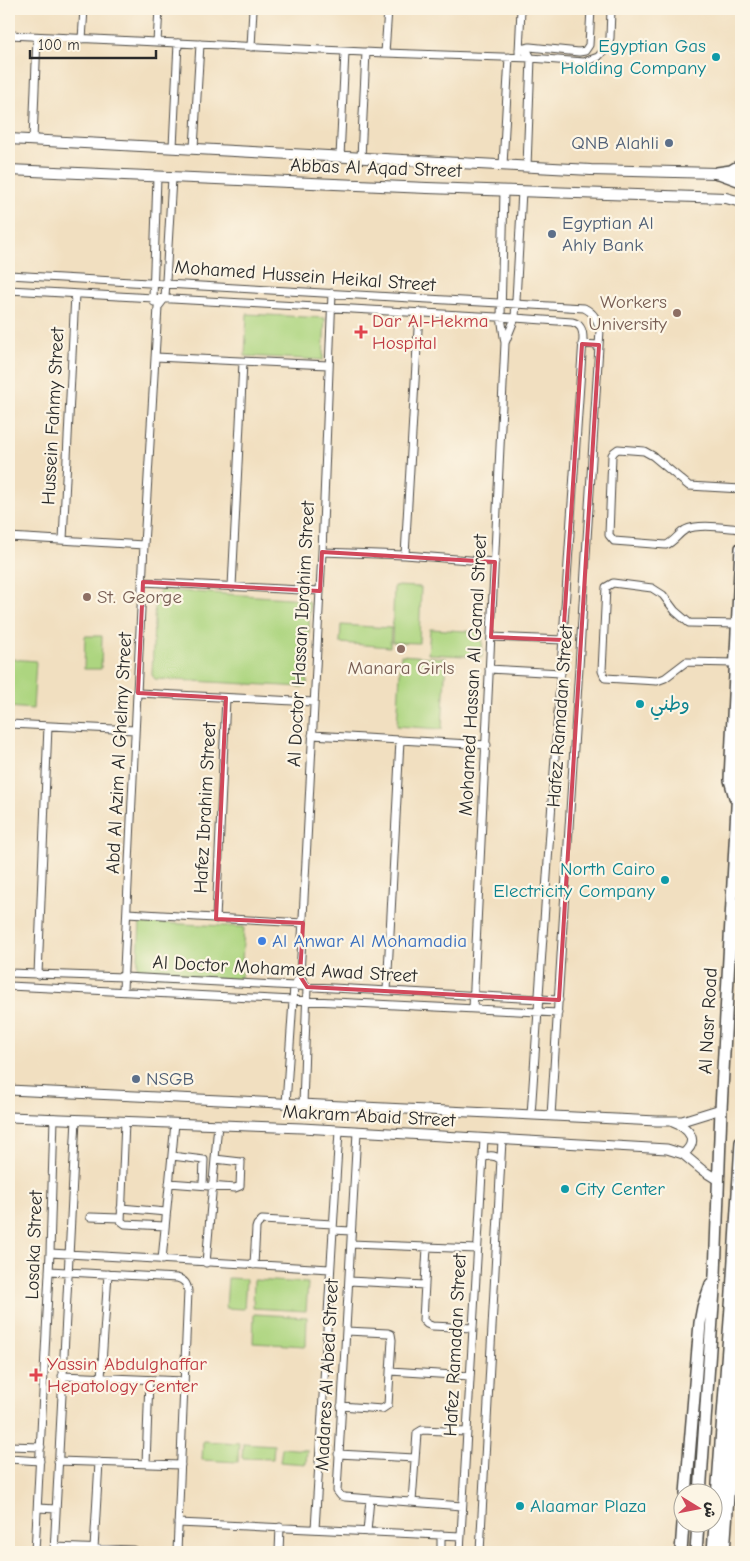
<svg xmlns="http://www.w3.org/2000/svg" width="750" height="1561" viewBox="0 0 750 1561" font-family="'Comic Neue','Playpen Sans Arabic',sans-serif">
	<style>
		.green { fill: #add580; stroke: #6c8056 }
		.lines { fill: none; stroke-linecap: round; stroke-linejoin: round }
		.minor-casing { stroke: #494641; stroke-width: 9 }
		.tertiary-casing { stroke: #494641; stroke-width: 11 }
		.primary-casing { stroke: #494641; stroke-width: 12 }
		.trunk-casing { stroke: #494641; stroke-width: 14 }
		.minor { stroke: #fff; stroke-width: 7 }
		.tertiary { stroke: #fff; stroke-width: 9 }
		.primary { stroke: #fff; stroke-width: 10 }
		.trunk { stroke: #fff; stroke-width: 11 }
		.marked { fill: none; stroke: #d1495b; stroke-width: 4; stroke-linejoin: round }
		.culture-dot { fill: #0f9aa8; stroke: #fcf5e5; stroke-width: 2 }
		.service-dot { fill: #5c6f8a; stroke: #fcf5e5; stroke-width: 2 }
		.education-dot { fill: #8d6e63; stroke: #fcf5e5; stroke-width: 2 }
		.health-dot { fill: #e0444e; stroke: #fcf5e5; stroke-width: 2 }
		.shop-dot { fill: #3f7fe0; stroke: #fcf5e5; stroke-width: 2 }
		.labels { text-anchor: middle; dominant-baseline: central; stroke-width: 4.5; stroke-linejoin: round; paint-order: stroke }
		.culture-label { font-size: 19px; fill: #0d838f; stroke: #fcf5e5; text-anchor: start }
		.service-label { font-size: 19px; fill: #4e5e75; stroke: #fcf5e5; text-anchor: start }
		.street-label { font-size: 19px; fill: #2b2b2b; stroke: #fcf5e5 }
		.education-label { font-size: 19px; fill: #785e54; stroke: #fcf5e5; text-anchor: end }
		.health-label { font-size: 19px; fill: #be3a42; stroke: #fcf5e5; text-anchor: start }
		.shop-label { font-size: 19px; fill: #366cbe; stroke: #fcf5e5; text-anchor: start }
	</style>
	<rect width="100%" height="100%" fill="#fcf5e5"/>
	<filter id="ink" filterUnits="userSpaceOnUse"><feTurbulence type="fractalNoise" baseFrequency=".02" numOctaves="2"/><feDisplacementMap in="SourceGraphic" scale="10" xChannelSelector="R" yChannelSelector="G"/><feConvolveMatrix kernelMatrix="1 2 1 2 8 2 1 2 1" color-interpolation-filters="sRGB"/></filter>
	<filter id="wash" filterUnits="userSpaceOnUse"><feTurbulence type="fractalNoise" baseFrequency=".0096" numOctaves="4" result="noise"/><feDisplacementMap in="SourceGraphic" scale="20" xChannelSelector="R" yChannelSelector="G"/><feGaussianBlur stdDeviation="1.12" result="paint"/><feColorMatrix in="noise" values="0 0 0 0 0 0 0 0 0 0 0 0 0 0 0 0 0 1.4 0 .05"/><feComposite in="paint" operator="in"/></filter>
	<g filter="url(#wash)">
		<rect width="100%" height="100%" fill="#f1dfc0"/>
		<path class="green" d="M247 314 325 318 323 360 245 356Z
			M394 586 421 587 419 643 392 642Z
			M161 590 305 599 310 603 307 684 303 687 155 679 152 675 155 596Z
			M341 625 391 628 390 647 340 643Z
			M430 629 483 632 482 657 428 654Z
			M85 636H102L101 669H84Z
			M401 655 446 658 442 729 397 726Z
			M11 659 36 661 33 709 9 707Z
			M140 922 244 927 241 980 137 975Z
			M228 1278 246 1279 244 1309 226 1308Z
			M254 1280 308 1283 306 1311 253 1308Z
			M254 1314 307 1317 306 1346 253 1343Z
			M203 1441 239 1443 238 1462 202 1460Z
			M243 1443 274 1445 273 1459 242 1458Z
			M282 1448 307 1450 306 1464 280 1462Z"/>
	</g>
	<g filter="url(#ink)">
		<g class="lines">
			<g class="minor-casing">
				<path id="minor" d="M9 35 385 53 531 58 584 62 598 57 607 47 610 38 611 9
					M82 39 84 9
					M157 42 159 9
					M251 47 253 9
					M519 49 528 52 531 58 527 166
					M520 49 530 47 579 52 585 51 589 45 591 9
					M519 52 521 9
					M385 53 388 9
					M33 140 37 37
					M173 147 178 43
					M194 148 200 44
					M340 157 345 52
					M361 158 366 52
					M503 165 509 57
					M9 275 584 308C594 313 597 319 600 330L594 427 551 1116
					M9 290 515 318 572 322C581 324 583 330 583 339L531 1115
					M154 302 153 298 157 177
					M505 343 515 318 522 191
					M582 344 599 345
					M155 357 328 365
					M741 489 689 486 653 456 644 451 618 449 614 452 612 455 609 535 614 541 666 545C674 542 678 534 685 530 699 523 726 528 741 529
					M9 537 144 545
					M63 540 75 294
					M322 552 405 555 495 562
					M405 555 419 312
					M143 582 320 591
					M232 587 243 362
					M491 637 563 640
					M735 663 686 662 665 678 657 681 605 678 602 671 606 587 613 583 652 588 663 595 675 611 689 623 737 624
					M489 669 561 673
					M138 693 314 702
					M9 724 135 730
					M312 735 487 745
					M127 913 303 923
					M216 919 226 698
					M9 973 124 977 559 1000
					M38 975 48 726
					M300 976 307 987 303 1105
					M9 986 558 1013
					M123 990 144 545 158 307 165 298 172 178
					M387 991 400 740
					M473 1008 505 343 501 317 504 191
					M286 1104 294 986 300 976 322 552 332 293
					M125 1121 121 1221 125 1224 165 1226
					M357 1132 337 1491 341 1496 345 1497 462 1506
					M172 1156 204 1160 203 1185
					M482 1159C489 1154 495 1155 501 1160
					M169 1183 235 1188 240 1186 241 1162 215 1159
					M121 1208 166 1212
					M90 1217 120 1218
					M333 1230 351 1231
					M351 1244 477 1249
					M427 1247 423 1320 427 1324 432 1326 473 1328
					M50 1253 330 1269
					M162 1260 175 1123
					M206 1263 218 1124
					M254 1265 256 1228 257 1225 262 1220 333 1224
					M49 1271 177 1278C184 1280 187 1283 188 1291L177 1552
					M349 1281 425 1285
					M390 1371 470 1376
					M62 1376 184 1381
					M101 1378 108 1274
					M341 1406 382 1409 388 1405 392 1340 391 1334 388 1333 346 1331
					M9 1446 41 1447
					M338 1454 415 1458
					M9 1459 40 1461
					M58 1461 181 1465
					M146 1464 149 1380
					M729 1475H741
					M412 1502 417 1433 422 1430 467 1432
					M38 1508 56 1509
					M178 1523 461 1536
					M315 1529 339 1131
					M367 1532 370 1499
					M54 1547 133 1550 140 1552
					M94 1549 99 1462
					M35 1552 50 1253 54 1118
					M54 1552 76 1119
					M279 1552 280 1527
					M441 1552V1535
					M460 1552 484 1139
					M480 1552 502 1140"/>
			</g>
			<g class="tertiary-casing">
				<path id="tertiary" d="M9 1090 657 1121H682L721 1109
					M9 1117 302 1128 667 1149 683 1154 702 1170 718 1180
					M673 1122C689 1128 700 1141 683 1154"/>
			</g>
			<g class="primary-casing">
				<path id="primary" d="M9 139 591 170 717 173
					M9 170 427 188 726 198 741 202"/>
			</g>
			<g class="trunk-casing">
				<path id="trunk" d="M717 173 731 171 741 165
					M719 173 741 181
					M735 797 730 780 741 548
					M686 1494 700 1323 703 1307 711 1284
					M700 1494 715 1275 721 1109 741 732
					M681 1552 683 1524
					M696 1552 698 1524
					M713 1552 732 1293 741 1142
					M724 1552 741 1315V1301L736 1283"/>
			</g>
			<use href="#minor" class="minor"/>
			<use href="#tertiary" class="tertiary"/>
			<use href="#primary" class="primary"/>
			<use href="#trunk" class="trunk"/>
		</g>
	</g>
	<path class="marked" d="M582 344 599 345 559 1000 307 987 300 976 303 923 216 919 226 698 138 693 143 582 320 591 322 552 495 562 491 637 563 640Z"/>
	<g class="culture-dot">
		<circle cx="716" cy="57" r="5"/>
		<circle cx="640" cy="704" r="5"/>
		<circle cx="665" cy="880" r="5"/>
		<circle cx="565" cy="1189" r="5"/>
		<circle cx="520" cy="1506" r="5"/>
	</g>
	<g class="service-dot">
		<circle cx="669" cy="143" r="5"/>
		<circle cx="552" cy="234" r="5"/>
		<circle cx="136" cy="1079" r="5"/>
	</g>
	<g class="education-dot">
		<circle cx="677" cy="313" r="5"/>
		<circle cx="87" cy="597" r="5"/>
		<circle cx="401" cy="649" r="5"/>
	</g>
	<g class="health-dot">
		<path d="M358.5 324.5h5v5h5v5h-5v5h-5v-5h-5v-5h5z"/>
		<path d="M33.5 1367.5h5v5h5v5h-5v5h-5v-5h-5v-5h5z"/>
	</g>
	<circle class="shop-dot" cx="262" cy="941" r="5"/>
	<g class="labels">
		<g class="culture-label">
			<text x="706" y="46" text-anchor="end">Egyptian Gas<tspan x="706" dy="22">Holding Company</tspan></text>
			<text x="650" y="704">وطني</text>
			<text x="655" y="869" text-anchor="end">North Cairo<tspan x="655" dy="22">Electricity Company</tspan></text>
			<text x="575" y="1189">City Center</text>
			<text x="530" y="1506">Alaamar Plaza</text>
		</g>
		<g class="service-label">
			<text x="659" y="143" text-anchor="end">QNB Alahli</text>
			<text x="562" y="223">Egyptian Al<tspan x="562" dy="22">Ahly Bank</tspan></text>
			<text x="146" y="1079">NSGB</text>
		</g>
		<g class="street-label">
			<text transform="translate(376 168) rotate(2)">Abbas Al Aqad Street</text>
			<text transform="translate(305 276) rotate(4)">Mohamed Hussein Heikal Street</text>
			<text transform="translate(53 416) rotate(-87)">Hussein Fahmy Street</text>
			<text transform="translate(301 634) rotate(-87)">Al Doctor Hassan Ibrahim Street</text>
			<text transform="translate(473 675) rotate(-87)">Mohamed Hassan Al Gamal Street</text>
			<text transform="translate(560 716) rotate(-86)">Hafez Ramadan Street</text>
			<text transform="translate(119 753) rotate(-87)">Abd Al Azim Al Ghelmy Street</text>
			<text transform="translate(205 808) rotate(-87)">Hafez Ibrahim Street</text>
			<text transform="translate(285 969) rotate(3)">Al Doctor Mohamed Awad Street</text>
			<text transform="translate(708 1021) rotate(-87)">Al Nasr Road</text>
			<text transform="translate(369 1116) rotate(3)">Makram Abaid Street</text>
			<text transform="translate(34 1245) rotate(-88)">Losaka Street</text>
			<text transform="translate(455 1345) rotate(-87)">Hafez Ramadan Street</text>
			<text transform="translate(327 1375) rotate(-87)">Madares Al Abed Street</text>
		</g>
		<g class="education-label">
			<text x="667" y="302">Workers<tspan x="667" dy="22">University</tspan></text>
			<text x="97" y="597" text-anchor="start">St. George</text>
			<text x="401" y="668" text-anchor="middle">Manara Girls</text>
		</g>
		<g class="health-label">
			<text x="372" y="321">Dar Al-Hekma<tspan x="372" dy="22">Hospital</tspan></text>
			<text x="47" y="1364">Yassin Abdulghaffar<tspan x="47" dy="22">Hepatology Center</tspan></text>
		</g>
		<g class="shop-label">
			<text x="272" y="941">Al Anwar Al Mohamadia</text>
		</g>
	</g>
	<rect width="750" height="1561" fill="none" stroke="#fcf5e5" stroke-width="30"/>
	<g transform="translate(698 1508) rotate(100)"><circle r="24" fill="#fcf5e5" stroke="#a8a49b"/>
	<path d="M0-4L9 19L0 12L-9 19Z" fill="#d1495b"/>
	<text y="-8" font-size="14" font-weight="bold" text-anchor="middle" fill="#2b2b2b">ش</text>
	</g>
	<path d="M30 50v8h126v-8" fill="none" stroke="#2b2b2b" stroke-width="2.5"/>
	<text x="38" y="50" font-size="15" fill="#2b2b2b" stroke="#fcf5e5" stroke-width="4" paint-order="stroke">100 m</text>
</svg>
